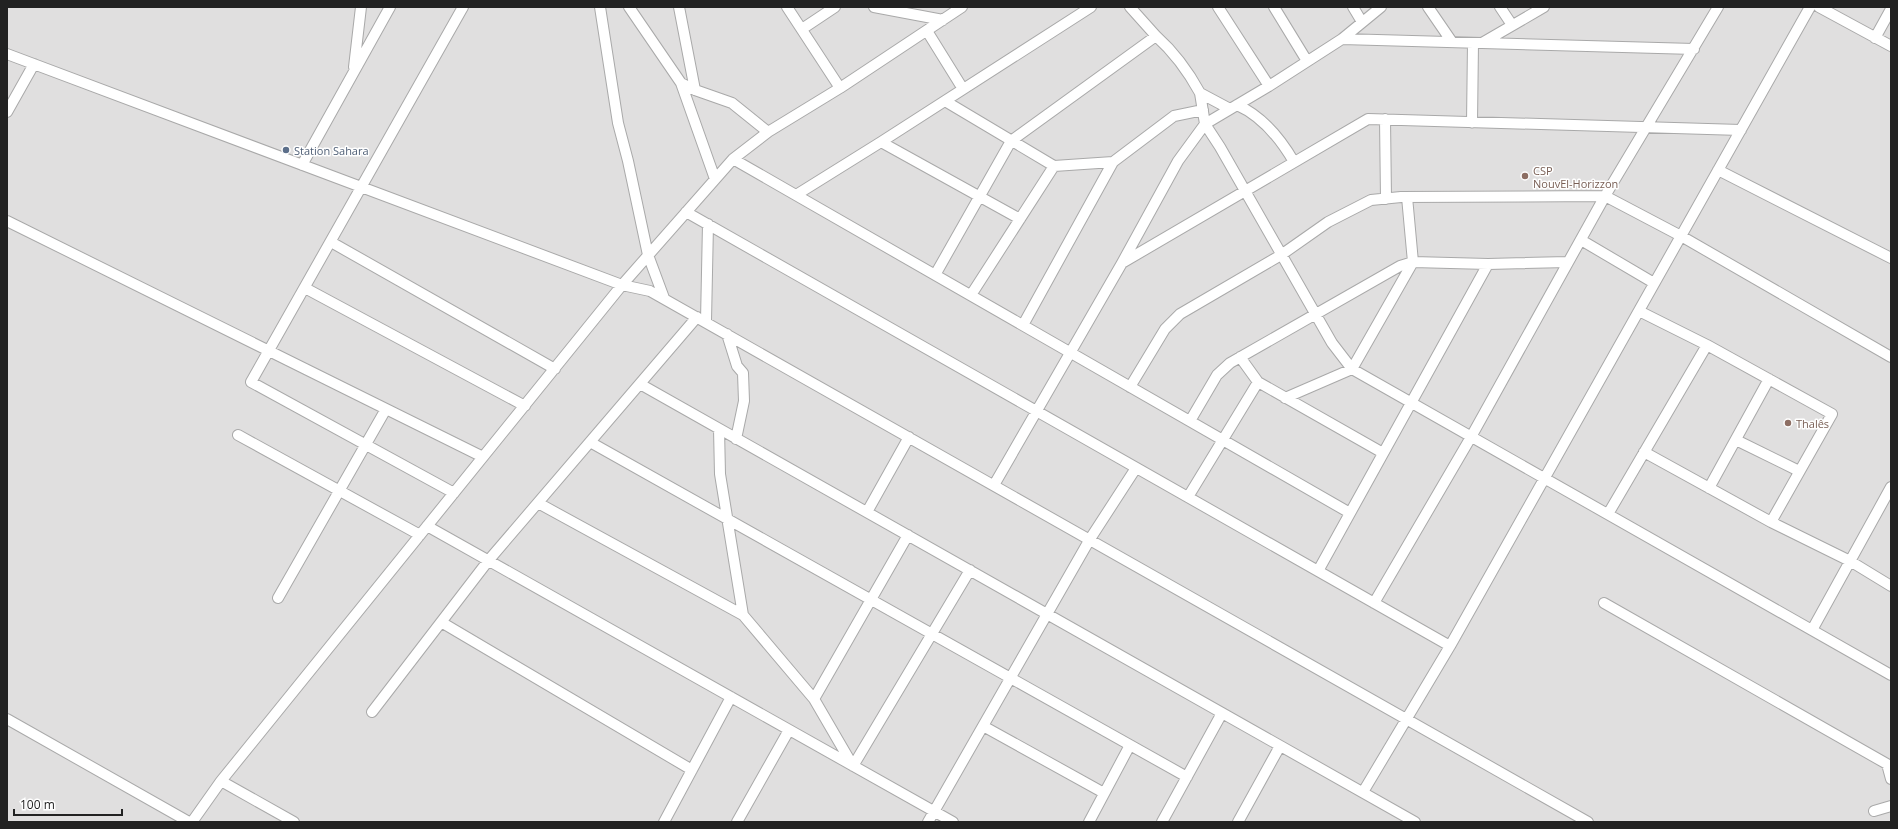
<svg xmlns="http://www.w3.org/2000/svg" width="1898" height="829" viewBox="0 0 1898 829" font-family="'Open Sans',sans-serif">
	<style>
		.residential { fill: #e0dfdf }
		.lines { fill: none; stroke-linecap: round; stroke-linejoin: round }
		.minor-casing { stroke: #a9a9a9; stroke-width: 12 }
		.minor { stroke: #fff; stroke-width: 10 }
		.service-dot { fill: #5c6f8a; stroke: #fff; stroke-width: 1.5 }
		.education-dot { fill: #8d6e63; stroke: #fff; stroke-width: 1.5 }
		.labels { text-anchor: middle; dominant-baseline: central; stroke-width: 3; stroke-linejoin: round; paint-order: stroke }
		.service-label { font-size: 11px; fill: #4e5e75; stroke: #fff; text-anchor: start }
		.education-label { font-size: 11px; fill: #785e54; stroke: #fff; text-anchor: start }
	</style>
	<rect width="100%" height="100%" fill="#f2efe9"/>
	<path class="residential" d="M7 7H1891V822H7Z"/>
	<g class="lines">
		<g class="minor-casing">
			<path id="minor" d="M600 7 618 123 628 161 648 255 664 298
				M629 7 681 83 715 179
				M679 7 695 90
				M787 7 840 88
				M874 7 943 20
				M1130 7 1156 36
				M1218 7 1269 86
				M1274 7 1307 61
				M1353 7 1362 22
				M1428 7 1452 42
				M1500 7 1512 25
				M1819 7 1891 46
				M802 29 835 7
				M927 31 963 89
				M1875 38 1891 9
				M1342 39 1694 49
				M1482 43 1544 7
				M7 54 622 285 650 291 1588 822
				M354 67 361 7
				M681 83 695 90 732 103 768 132
				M945 101 1054 166 1113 162 1174 116 1203 110
				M1237 105C1262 116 1280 138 1294 162
				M1230 109 1200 93 1205 124 1220 147 1332 343 1352 369 1891 675
				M7 112 34 64
				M1385 119 1386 199
				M1472 123 1473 43
				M881 142 1020 219
				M733 159 1350 513
				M302 165 390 7
				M1718 170 1891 258
				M796 195 881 142 1091 7
				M686 212 1450 646
				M7 221 483 457
				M1581 240 1654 283
				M331 242 555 369
				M1122 263 1368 119 1741 130
				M935 275 1011 141 1156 36C1175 53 1188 71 1200 93
				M305 288 525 406
				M971 295 1054 166
				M1639 311 1707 345 1832 414 1771 522
				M706 321 708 224
				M1023 325 1113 162
				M727 334 737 366 743 373 744 401 736 439
				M1240 357 1258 382 1383 453
				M640 384 1415 822
				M1130 387 1165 329 1180 314 1281 255 1328 222 1371 200 1401 197 1605 196 1681 236 1891 357
				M1285 398 1352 369 1413 262 1407 197
				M1190 421 1217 375 1230 363 1400 266 1413 262 1488 264 1568 262
				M719 429 720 474 743 615 814 699 853 766 970 570
				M238 435 420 535
				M1736 440 1799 471
				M590 442 1187 777
				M1644 452 1771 522 1850 561 1891 586
				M994 485 1122 263 1178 161 1205 124 1269 86 1342 39 1381 7
				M1709 488 1769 379
				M454 493 251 382 463 7
				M1188 497 1258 382
				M538 503 743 615
				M867 512 909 437
				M1608 514 1707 345
				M427 526 953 822
				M1318 571 1488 264
				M278 598 386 409
				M1374 603 1471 437 1605 196 1718 7
				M1604 603 1887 764 1891 779
				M441 622 692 770
				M1812 630 1891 487
				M814 699 908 535
				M372 712 488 561 697 317
				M7 719 189 822
				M983 726 1104 793
				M221 781 294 822
				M1363 792 1450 646 1810 7
				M1874 811 1891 806
				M192 822 221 781 622 285 733 159 768 132 840 88 962 7
				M664 822 731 697
				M737 822 789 730
				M928 822 1090 539 1136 468
				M1089 822 1130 745
				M1162 822 1222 713
				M1238 822 1280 746"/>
		</g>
		<use href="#minor" class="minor"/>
	</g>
	<circle class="service-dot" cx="286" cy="150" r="4"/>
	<g class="education-dot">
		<circle cx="1525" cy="176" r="4"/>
		<circle cx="1788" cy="423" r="4"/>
	</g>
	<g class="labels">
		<g class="service-label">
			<text x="294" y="150">Station Sahara</text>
		</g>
		<g class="education-label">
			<text x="1533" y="170">CSP<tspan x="1533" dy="13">NouvEl-Horizzon</tspan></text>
			<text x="1796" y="423">Thalês</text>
		</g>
	</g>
	<rect width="1898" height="829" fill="none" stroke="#222222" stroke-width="16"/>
	<path d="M14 809v6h108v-6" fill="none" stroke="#222222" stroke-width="2"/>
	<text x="20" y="809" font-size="12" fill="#222222" stroke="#ffffff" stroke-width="3" paint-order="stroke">100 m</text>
</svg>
